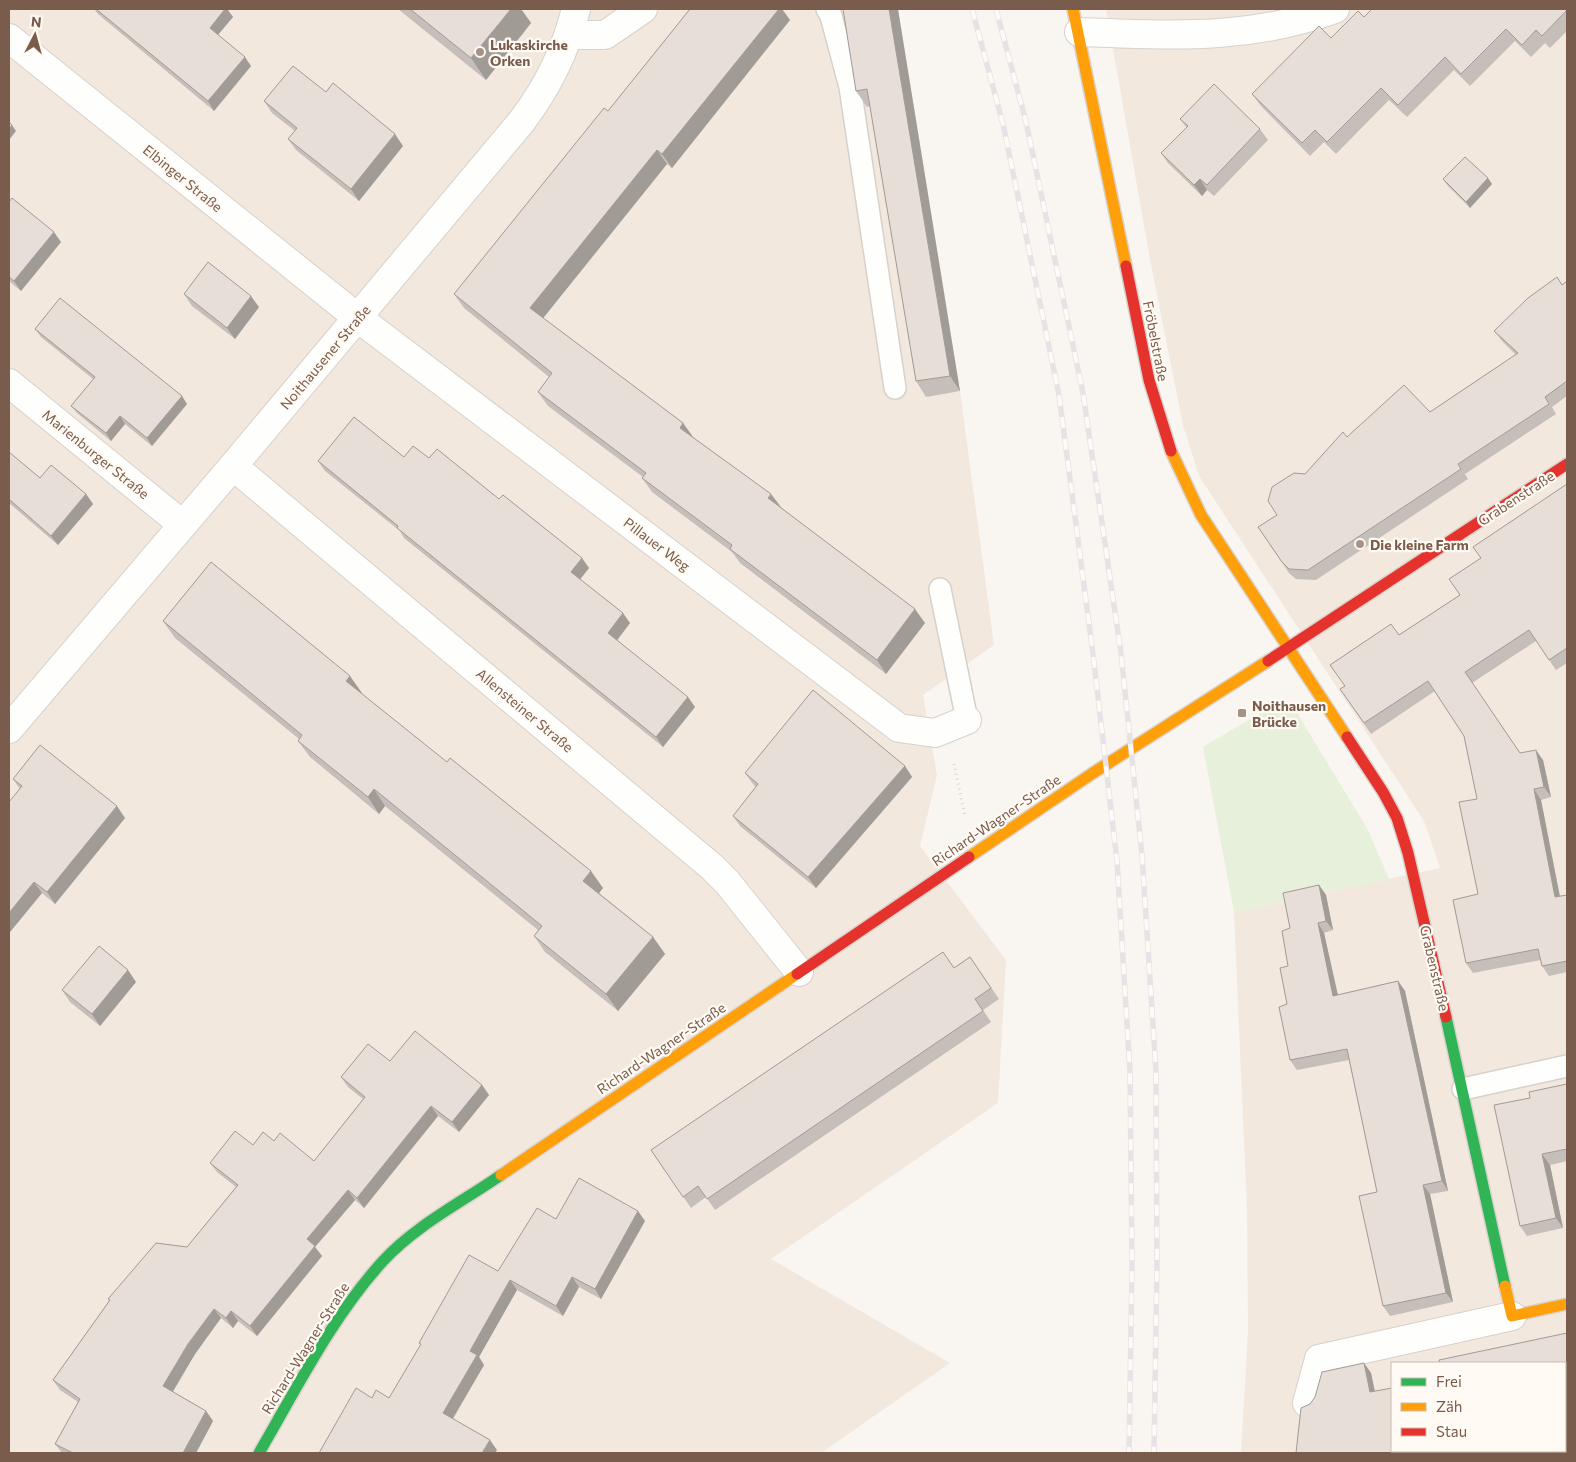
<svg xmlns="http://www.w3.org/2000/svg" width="1576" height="1462" viewBox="0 0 1576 1462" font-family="Commissioner,sans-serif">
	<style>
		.residential { fill: #f2e8de; fill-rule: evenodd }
		.green { fill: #e7f0db }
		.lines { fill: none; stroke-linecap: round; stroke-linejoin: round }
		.lane-casing { stroke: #d7d1cb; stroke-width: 24 }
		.street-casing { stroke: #d7d1cb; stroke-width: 30 }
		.fast-casing { stroke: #d9d2cb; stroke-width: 14 }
		.slow-casing { stroke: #d9d2cb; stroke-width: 14 }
		.jam-casing { stroke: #d9d2cb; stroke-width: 14 }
		.path { stroke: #dcd5d0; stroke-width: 3; stroke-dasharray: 1 4; stroke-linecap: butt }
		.lane { stroke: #fefefd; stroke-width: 21 }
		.street { stroke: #fefefd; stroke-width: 28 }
		.fast { stroke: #30b455; stroke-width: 11 }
		.slow { stroke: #ff9f0a; stroke-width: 11 }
		.jam { stroke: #e5322d; stroke-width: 11 }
		.rail-casing { stroke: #e6e3e7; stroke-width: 5.5 }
		.rail { stroke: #fffaf3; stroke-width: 4; stroke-dasharray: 11; stroke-linecap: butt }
		.wall { fill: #c6bfb9 }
		.shaded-wall { fill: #a19b96 }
		.building { fill: #e6ded7; stroke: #a19b96 }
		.poi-dot { fill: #a69286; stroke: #fffaf3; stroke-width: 2 }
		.labels { text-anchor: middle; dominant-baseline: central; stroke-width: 4.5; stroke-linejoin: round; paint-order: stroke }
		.poi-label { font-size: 14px; font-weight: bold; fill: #7a5c4d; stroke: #fffaf3; text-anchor: start }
		.street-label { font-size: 14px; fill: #7a5c4d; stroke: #fffaf3 }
	</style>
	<rect width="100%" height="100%" fill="#f9f5f0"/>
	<path class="residential" d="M9 9H898L960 391 994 645 923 695 937 775 920 846 1006 960 998 1103 771 1259 950 1363 821 1453H9Z
		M1106 9H1567V1453H1241L1248 1331 1247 1210 1234 912 1440 868 1424 821 1199 476 1183 425 1149 254ZM1392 1363H1565V1451H1392Z"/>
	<path class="green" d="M1276 704 1297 713 1368 830 1389 879 1234 912 1203 747Z"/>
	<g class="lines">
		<g class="lane-casing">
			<path id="lane" d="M827 9 831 16 850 87 895 388
				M940 589 967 720
				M1463 1089 1567 1066"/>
		</g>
		<g class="street-casing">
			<path id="street" d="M1079 32C1169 35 1249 41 1335 9
				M569 35H605L643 9
				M9 38 358 318 899 728 935 733 967 720
				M9 383 183 525
				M233 466 712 867 727 882 799 972
				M9 729 233 466 522 121C548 86 565 52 576 9
				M1307 1403 1319 1359 1512 1316"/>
		</g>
		<g class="fast-casing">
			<path id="fast" d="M1446 1017 1505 1286
				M259 1453C297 1388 332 1317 383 1261 415 1226 462 1202 501 1175"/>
		</g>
		<g class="slow-casing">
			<path id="slow" d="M1073 9 1126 266
				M1171 451 1201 515 1347 737
				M969 857 1093 773 1268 661
				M501 1175 797 974
				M1505 1286 1512 1316 1567 1304"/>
		</g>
		<g class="jam-casing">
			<path id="jam" d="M1126 266 1149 380 1171 451
				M1268 661 1567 464
				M1347 737 1383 792 1397 818 1408 853 1446 1017
				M797 974 969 857"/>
		</g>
		<path class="path" d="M954 764 965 816"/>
		<use href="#lane" class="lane"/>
		<use href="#street" class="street"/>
		<use href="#fast" class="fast"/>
		<use href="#slow" class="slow"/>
		<use href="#jam" class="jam"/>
		<g class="rail-casing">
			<path id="rail" d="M972 9 1003 124 1059 395 1093 654 1117 861 1130 1072 1132 1266 1129 1453
				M996 9 1026 122 1083 393 1121 653 1142 855 1156 1072 1157 1262 1154 1453"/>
		</g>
		<use href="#rail" class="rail"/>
	</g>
	<path class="wall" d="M94 9H227L233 17 218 35 251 66 214 111 98 14Z
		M398 9H521L531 23 486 80Z
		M690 9H782L790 20 672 168 667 164 543 318 683 423 693 437 925 623 886 674 740 563 732 552 652 492 642 478 643 477 548 406 538 392 549 377 464 308 454 294 608 111Z
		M843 9 960 391 926 397 916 381 870 106 867 107 856 91Z
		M1567 9V31L1550 48 1545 43 1531 57 1515 41 1470 86 1454 70 1407 117 1389 100 1336 154 1324 142 1310 156 1261 106 1252 94 1331 38 1364 17Z
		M326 92 403 146 359 201 296 150 288 139 295 131 272 113 264 101Z
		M1180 119 1260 129 1268 140 1214 196 1207 190 1202 196 1168 163 1161 153 1187 128Z
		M1443 179 1492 184 1470 208 1447 185Z
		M9 202 61 242 21 291 9 281Z
		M1557 277 1562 285 1567 281V396L1552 407 1556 414 1465 474 1468 479 1316 580 1296 579 1289 573 1258 527 1277 515 1305 474 1347 437 1430 412 1516 355 1502 341 1494 331Z
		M184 294 259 307 235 339 192 306Z
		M35 329 187 404 152 446 125 424 111 441 77 413 71 406 93 379 41 337Z
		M9 452 40 478 86 494 93 504 58 545 9 503Z
		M404 457 429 458 499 499 589 568 580 579 630 623 617 640 695 707 663 747 404 538 400 531 325 471 318 461Z
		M1567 484V663L1556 670 1536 641 1472 683 1520 753 1543 760 1551 797 1541 800 1560 896 1567 895V972L1549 976 1542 966 1541 960 1473 973 1466 963 1478 894 1477 799 1464 736 1435 691 1371 734 1340 689 1345 686 1399 635 1460 595 1481 558Z
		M163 621 362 693 361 694 603 888 599 893 653 937 665 954 618 1011 545 952 534 936 538 930 385 806 379 814 310 757 298 741 299 739 175 638Z
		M905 766 912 777 816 888 740 826 733 816 756 787 753 784 745 773Z
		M13 779 125 818 55 904 42 893 10 932 9 931V802L20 789Z
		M1319 885 1326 895 1333 930 1324 933 1338 995 1398 981 1405 991 1448 1191 1430 1194 1453 1302 1390 1316 1383 1306 1377 1192 1349 1060 1297 1070 1290 1060 1287 1004 1290 928Z
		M970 957 999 999 983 1010 991 1022 715 1210 706 1197 691 1208 651 1150 954 968Z
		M136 982 100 1026 70 1002 62 990Z
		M390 1061 482 1085 489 1095 459 1132 438 1116 364 1208 355 1200 315 1247 322 1256 257 1336 238 1321 233 1328 221 1318 195 1354 173 1392 206 1411 213 1421 196 1453H62L55 1444 78 1402 60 1390 53 1380 109 1301 108 1299 187 1247 236 1187 217 1172 210 1163 253 1145 274 1141 314 1161 363 1099 348 1087 341 1077Z
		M1567 1084V1161L1550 1165 1563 1228 1527 1236 1520 1226 1530 1098Z
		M556 1219 645 1221 601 1299 579 1287 563 1316 517 1290 479 1357 484 1365 453 1419 497 1450 372 1398H389L421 1345 419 1343Z
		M1567 1333V1411H1565V1363Z
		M1364 1363 1371 1373 1375 1391 1392 1451H1465L1453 1453H1296L1310 1404Z"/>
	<path class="shaded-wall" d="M225 9H227L233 17 216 37 210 28Z
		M511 9H521L531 23 486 80 471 58Z
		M779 9H782L790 20 672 168 662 154Z
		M889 9H898L960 391 950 376Z
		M245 57 251 66 214 111 208 101Z
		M12 125 16 131 9 140V129Z
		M395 134 403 146 359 201 351 189Z
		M657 150 667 164 540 322 530 308Z
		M1488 178 1492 184 1470 208 1466 202Z
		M1200 179 1207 190 1202 196 1194 185Z
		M54 232 61 242 21 291 14 281Z
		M251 296 259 307 235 339 227 328Z
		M182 396 187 404 152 446 147 438Z
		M120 416 125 424 111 441 106 433Z
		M683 423 693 437 680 428Z
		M86 494 93 504 58 545 51 536Z
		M771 494 781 507 768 498Z
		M582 558 589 568 578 582 571 572Z
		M915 609 925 623 886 674 877 660Z
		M623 613 630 623 615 643 608 633Z
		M350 676 362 693 358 698 346 681Z
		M688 697 695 707 663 747 656 737Z
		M1536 750 1543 760 1551 797 1544 787Z
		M905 766 912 777 816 888 808 877Z
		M374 789 385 806 379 814 368 797Z
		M1534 789 1541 800 1562 908 1555 897Z
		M117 806 125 818 55 904 47 892Z
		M591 871 603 888 595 898 583 881Z
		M34 882 42 893 10 932 9 930V913Z
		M1319 885 1326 895 1333 930 1326 921Z
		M1318 923 1324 933 1340 1005 1333 996Z
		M653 937 665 954 618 1011 606 994Z
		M128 970 136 982 100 1026 92 1014Z
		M1398 981 1405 991 1448 1191 1442 1181Z
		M482 1085 489 1095 459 1132 452 1122Z
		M431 1106 438 1116 364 1208 357 1198Z
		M1542 1154 1550 1165 1563 1228 1556 1218Z
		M1423 1185 1430 1194 1453 1302 1446 1293Z
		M348 1190 355 1200 315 1247 322 1256 257 1336 250 1326 307 1239Z
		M638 1211 645 1221 601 1299 595 1289Z
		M572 1277 579 1287 563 1316 556 1306Z
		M510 1280 517 1290 479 1357 484 1365 450 1423 443 1413 470 1351Z
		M214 1309 221 1318 195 1354 170 1396 163 1386 188 1344Z
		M231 1311 238 1321 233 1328 226 1318Z
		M1364 1363 1371 1373 1377 1403 1370 1392Z
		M206 1411 213 1421 196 1453H183Z
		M490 1440 497 1450 495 1453H482Z"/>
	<path class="building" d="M96 9H225L210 28 245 57 208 101Z
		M410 9H511L471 58Z
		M690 9H779L662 154 657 150 530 308 683 423 680 428 771 494 768 498 915 609 877 660 730 549 732 545 642 478 646 473 538 392 552 373 454 294 604 108 608 111Z
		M843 9H889L950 376 916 381 867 89 856 91Z
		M1372 9H1567V10L1542 36 1536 30 1522 45 1506 29 1461 74 1445 57 1398 105 1381 88 1327 142 1315 130 1302 143 1252 94 1319 26 1331 38 1358 11 1364 17Z
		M293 66 326 92 333 83 395 134 351 189 288 139 297 128 264 101Z
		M1214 84 1260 129 1207 185 1200 179 1194 185 1161 153 1188 126 1180 119Z
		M9 122 12 125 9 129Z
		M1465 157 1488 178 1466 202 1443 179Z
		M12 198 54 232 14 281 9 277V202Z
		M208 262 251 296 227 328 184 294Z
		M1557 277 1562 285 1567 281V381L1545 397 1549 404 1458 464 1461 469 1308 570 1289 569 1282 562 1258 527 1277 515 1268 501 1272 487 1294 473 1305 474 1343 432 1347 437 1404 385 1430 412 1518 353 1494 331 1528 298Z
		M60 298 182 396 147 438 120 416 106 433 71 406 95 377 35 329Z
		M354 417 404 457 413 446 429 458 437 449 499 499 503 495 582 558 571 572 623 613 608 633 688 697 656 737 397 528 398 526 318 461Z
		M9 452 40 478 51 465 86 494 51 536 9 499Z
		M1567 484V648L1549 660 1529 630 1465 672 1520 753 1536 750 1544 787 1534 789 1555 897 1567 895V961L1542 966 1538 949 1466 963 1453 900 1478 894 1459 802 1477 799 1464 736 1428 681 1364 723 1340 689 1345 686 1330 665 1391 624 1399 635 1460 595 1449 579 1481 558 1473 547Z
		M211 562 350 676 346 681 447 762 450 758 591 871 583 881 653 937 606 994 534 936 542 926 374 789 368 797 298 741 302 735 163 621Z
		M813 690 905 766 808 877 733 816 758 784 745 773Z
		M40 745 117 806 47 892 34 882 9 913V802L22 786 13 779Z
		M1319 885 1326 921 1318 923 1333 996 1398 981 1442 1181 1423 1185 1446 1293 1383 1306 1359 1196 1377 1192 1347 1049 1290 1060 1279 1007 1287 1004 1280 968 1288 966 1282 931 1290 928 1283 893Z
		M99 946 128 970 92 1014 62 990Z
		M943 952 954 968 970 957 991 988 975 999 983 1011 707 1199 698 1186 683 1197 651 1150Z
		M415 1031 482 1085 452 1122 431 1106 357 1198 348 1190 307 1239 315 1246 250 1326 231 1311 226 1318 214 1309 188 1344 163 1386 206 1411 183 1453H73L55 1444 80 1399 53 1380 110 1300 108 1299 156 1243 187 1247 238 1185 210 1163 235 1131 253 1145 263 1132 274 1141 280 1133 314 1161 365 1097 341 1077 368 1044 390 1061Z
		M1567 1084V1149L1542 1154 1556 1218 1520 1226 1494 1105 1530 1098 1529 1092Z
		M579 1178 638 1211 595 1289 572 1277 556 1306 510 1280 470 1351 477 1355 443 1413 490 1440 482 1453H319L356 1388 372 1398 376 1390 389 1398 421 1344 419 1343 469 1255 498 1271 537 1208 556 1219Z
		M1567 1333V1399H1565V1363H1440L1439 1360Z
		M1364 1363 1370 1392 1392 1388V1451H1408L1396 1453H1296L1301 1408 1310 1404 1315 1397 1322 1372Z"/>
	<g class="poi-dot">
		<circle cx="480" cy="52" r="5"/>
		<circle cx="1360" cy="544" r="5"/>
		<rect x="1237" y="708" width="10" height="10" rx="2.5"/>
	</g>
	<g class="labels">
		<g class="poi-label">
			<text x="490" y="44">Lukaskirche<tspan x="490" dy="16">Orken</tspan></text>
			<text x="1370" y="544">Die kleine Farm</text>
			<text x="1252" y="705">Noithausen<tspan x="1252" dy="16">Brücke</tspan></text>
		</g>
		<g class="street-label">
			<text transform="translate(183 178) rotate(39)">Elbinger Straße</text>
			<text transform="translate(1156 341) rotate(79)">Fröbelstraße</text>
			<text transform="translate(325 357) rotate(-50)">Noithausener Straße</text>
			<text transform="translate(96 454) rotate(39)">Marienburger Straße</text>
			<text transform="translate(1516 498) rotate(-33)">Grabenstraße</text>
			<text transform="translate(657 544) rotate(37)">Pillauer Weg</text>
			<text transform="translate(525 710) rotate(40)">Allensteiner Straße</text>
			<text transform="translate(996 820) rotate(-34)">Richard-Wagner-Straße</text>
			<text transform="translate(1435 968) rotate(77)">Grabenstraße</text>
			<text transform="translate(661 1048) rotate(-34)">Richard-Wagner-Straße</text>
			<text transform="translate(305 1348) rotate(-58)">Richard-Wagner-Straße</text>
		</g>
	</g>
	<rect width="1576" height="1462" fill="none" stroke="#7a5c4d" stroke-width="20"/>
	<rect x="1391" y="1362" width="175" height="90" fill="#fffaf3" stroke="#cabbb1"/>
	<rect x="1401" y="1378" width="25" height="8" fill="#30b455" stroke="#cabbb1"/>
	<text x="1436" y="1387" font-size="15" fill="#7a5c4d">Frei</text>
	<rect x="1401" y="1403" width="25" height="8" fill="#ff9f0a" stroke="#cabbb1"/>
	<text x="1436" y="1412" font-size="15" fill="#7a5c4d">Zäh</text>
	<rect x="1401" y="1428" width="25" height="8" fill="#e5322d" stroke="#cabbb1"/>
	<text x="1436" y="1437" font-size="15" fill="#7a5c4d">Stau</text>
	<g transform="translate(35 35) rotate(6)" stroke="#fffaf3" stroke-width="4" paint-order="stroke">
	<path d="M0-4L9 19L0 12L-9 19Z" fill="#7a5c4d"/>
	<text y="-8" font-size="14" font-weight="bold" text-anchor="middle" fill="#7a5c4d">N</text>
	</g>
</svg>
